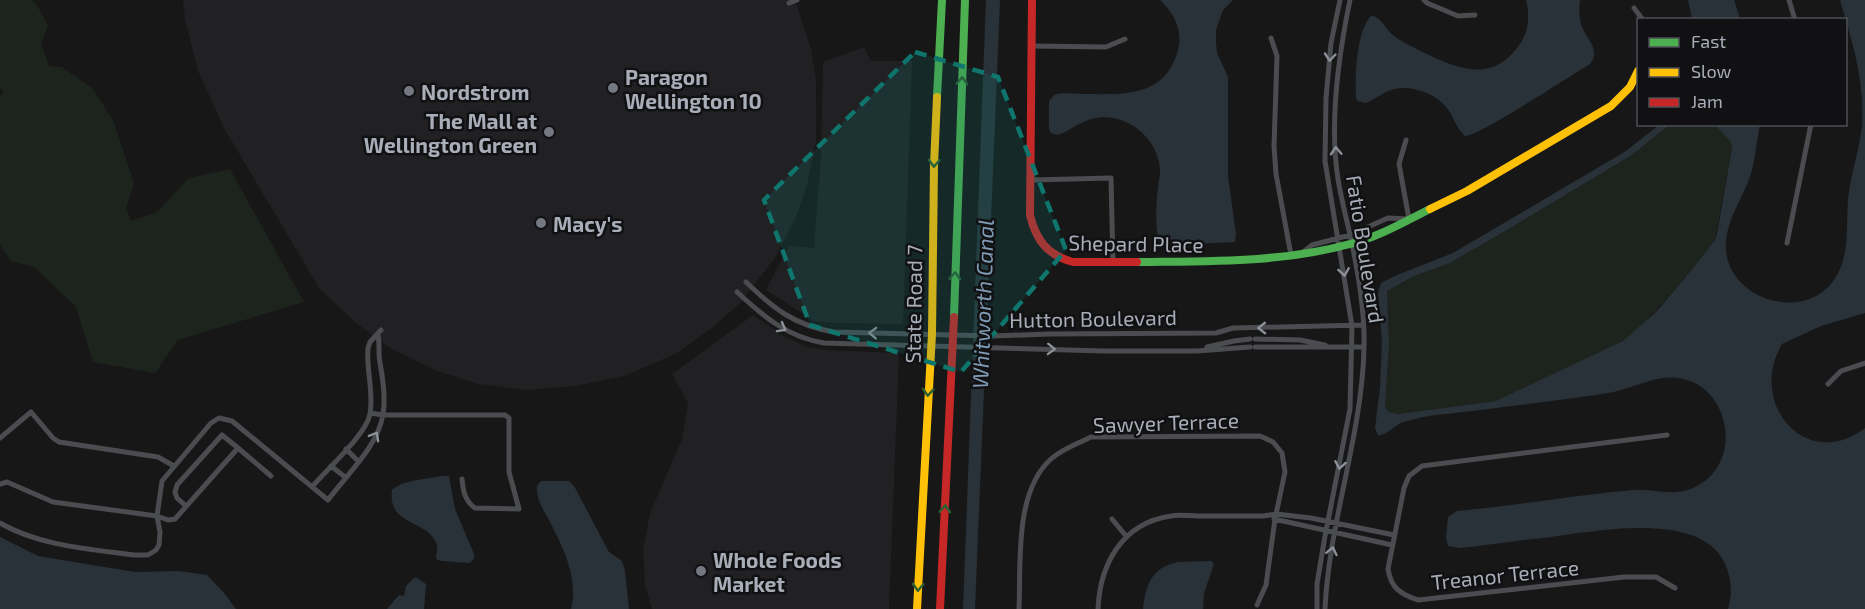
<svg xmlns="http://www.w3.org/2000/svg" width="1865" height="609" viewBox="0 0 1865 609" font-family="'Exo 2',sans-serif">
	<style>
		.built { fill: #212123 }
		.green { fill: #1d241e }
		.water { fill: #2a3239 }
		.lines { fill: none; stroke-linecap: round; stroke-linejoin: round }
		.street { stroke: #4b4c50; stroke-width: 5 }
		.fast { stroke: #4caf50; stroke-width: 8 }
		.slow { stroke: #ffc107; stroke-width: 8 }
		.jam { stroke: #c62828; stroke-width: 8 }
		.oneway { stroke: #8c9099 }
		.oneway2 { stroke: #2e6032 }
		.marked { fill: #0f766e; fill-opacity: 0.2; stroke: #0f766e; stroke-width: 4.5; stroke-dasharray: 12 8; stroke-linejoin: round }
		.poi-dot { fill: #757880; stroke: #111113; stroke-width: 2 }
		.labels { text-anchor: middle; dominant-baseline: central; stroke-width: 5; stroke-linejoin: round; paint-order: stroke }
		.poi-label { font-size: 21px; font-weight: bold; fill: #a8adb8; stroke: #111113; text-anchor: start }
		.street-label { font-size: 21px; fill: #a8adb8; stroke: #111113 }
		.water-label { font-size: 22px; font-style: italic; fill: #7f9bb3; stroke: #111113 }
	</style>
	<rect width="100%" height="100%" fill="#171717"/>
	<path class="built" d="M183 0H795L811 49 816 80V140L807 185 797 214 775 258 740 303 712 328 677 353 625 376 575 386 526 390 478 384 437 371 390 348 356 323 319 288 224 128 198 71 185 20Z
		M864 47 871 61H912L903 324 838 323 814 321 766 290 789 246 814 248 821 156 823 62Z
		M753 315 780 334 807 347 828 350 899 353 889 609H652L645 585 643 550 650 513 682 439 688 403 672 374Z"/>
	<path class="green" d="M0 0H32L38 7 48 25 41 44 49 66 62 67 92 88 113 120 134 183 126 208 131 221 157 212 189 178 230 169 304 302 178 340 155 373 93 362 76 307 34 267 11 261 0 245V97L3 92 0 88Z
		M1669 125H1715L1731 142 1732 148 1715 240 1685 278 1639 329 1623 341 1602 352 1496 401 1398 414 1389 412 1385 407 1389 344 1387 291 1414 276 1450 263 1507 230 1632 155Z"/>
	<path class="water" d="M986 0H1000L975 609H963Z
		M1160 0H1233L1223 10 1216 30V42L1217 53 1228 77V176L1236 234 1235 242 1167 245 1159 243C1155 227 1156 204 1158 187 1158 181 1161 175 1160 169 1158 136 1123 110 1091 119 1078 123 1069 131 1058 135L1051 133 1049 128V101L1054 95C1063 92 1073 94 1082 94 1122 94 1165 99 1178 50 1183 30 1174 13 1160 0Z
		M1526 0H1580C1579 8 1579 16 1581 24 1585 39 1602 49 1590 64 1571 75 1478 137 1465 136 1456 128 1454 117 1447 108 1435 93 1410 84 1391 90 1382 93 1375 99 1366 103L1358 101 1356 98C1355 76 1356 32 1371 16 1381 16 1386 30 1394 36 1405 44 1419 50 1431 56 1465 72 1495 80 1520 44 1529 31 1530 15 1526 0Z
		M1688 0H1734L1740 19H1692Z
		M1840 0H1865V313L1821 326 1782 344C1747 403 1806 473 1865 428V609H1728C1732 595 1732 583 1727 569 1708 509 1597 531 1551 537 1520 540 1490 545 1460 548L1448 546 1446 538 1448 517 1457 511C1516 506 1574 495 1633 490 1655 488 1672 498 1695 487 1745 463 1730 384 1678 378 1653 375 1631 390 1608 393 1563 400 1518 405 1473 411 1456 413 1440 414 1423 417 1416 419 1409 420 1401 423 1393 427 1387 435 1378 435L1375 428 1380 388 1382 341 1378 293 1381 283 1397 275 1453 253 1626 151 1659 125H1669L1632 155 1507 230 1450 263 1414 276 1387 291 1389 344 1385 407 1389 412 1398 414 1496 401 1623 341 1655 313 1685 278 1715 240 1717 234 1732 148 1731 142 1715 125 1760 124C1756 143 1755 165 1748 182 1739 204 1724 226 1726 251 1731 301 1805 322 1834 280 1850 257 1846 227 1848 200 1850 175 1860 150 1862 124 1865 81 1852 41 1840 0Z
		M443 476H449L455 509 474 554V559L470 563 441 561 436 559C436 555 438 549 437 545 429 519 387 527 392 490 402 480 428 479 443 476Z
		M541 481H569L574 486 609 552 622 561 625 571 629 609H571C579 579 563 547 549 520 543 509 536 499 537 486Z
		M0 537 38 556 135 572 179 571 207 575 224 593 236 609H0Z
		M1178 562 1211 561 1214 564 1204 593 1203 609H1143C1146 584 1151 568 1178 562Z
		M414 578H417L426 584 424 609H387L399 595 404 596 406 586Z"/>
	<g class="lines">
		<path class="street" d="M1424 0 1427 3 1458 16 1475 15
			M1789 0 1795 20
			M789 3 797 0
			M1634 8 1643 20
			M1271 38 1277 56 1274 146 1276 174 1291 255
			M1032 46 1106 47 1125 39
			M1031 180 1111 178 1113 263
			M1787 243 1811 124
			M1302 253 1312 245 1350 235 1388 218 1409 219 1399 164 1406 140
			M746 282C774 309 794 325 834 332L992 336 1049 334 1216 333 1233 328 1363 325
			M737 292C763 316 787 337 824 343L1103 351H1197L1250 347
			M1255 339 1300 340 1325 345
			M1207 347 1234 341 1250 339
			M1255 347H1364
			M1828 384 1841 371 1865 363
			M370 413 383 415H505L509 418V472L519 509 475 508C465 501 463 491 462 479
			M1667 435 1422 466 1409 476 1404 488 1388 569C1391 588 1400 594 1418 600L1624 577H1656L1675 588
			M0 438 31 412 53 438 59 442 158 457 174 466
			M346 449 358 461
			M331 466 345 477
			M0 484 7 482 53 502 157 516 168 520 175 519 238 448 271 476
			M312 487C327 469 366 435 370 414 374 392 366 370 368 348L370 342 381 330
			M186 506 177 498 175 492 177 485 222 435 238 448
			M1112 519 1126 536
			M1274 519 1392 545
			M0 523C40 546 89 549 134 555H148L156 550 159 545 160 532 157 516 162 481 211 423 219 418 232 421 328 500C347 474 378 447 383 414 386 397 383 379 380 363 378 353 380 345 378 335
			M1019 609C1021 564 1014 492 1051 459 1062 449 1077 444 1091 437L1260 436 1273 442 1282 453 1285 472 1275 519 1266 585 1257 605
			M1098 609C1100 564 1122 523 1171 516 1179 514 1189 516 1198 516 1220 516 1242 516 1263 516L1276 514 1311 518 1394 535
			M1317 609V584L1325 536 1350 409 1352 326 1325 161 1326 98 1331 43 1340 0
			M1325 609C1329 521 1362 436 1364 348 1365 313 1359 277 1352 244 1347 220 1340 196 1337 172 1330 118 1339 53 1350 0"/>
		<path class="fast" d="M937 97 942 0
			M1137 262C1208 261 1280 263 1350 244 1378 237 1404 222 1430 209
			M954 317 965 0"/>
		<path class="slow" d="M1430 209 1467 191 1611 106 1630 87 1638 71
			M917 609 932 334 934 165 937 97"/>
		<path class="jam" d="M1032 0 1030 215C1036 240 1047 255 1073 262H1137
			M940 609 954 317"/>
	</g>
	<defs><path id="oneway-chevron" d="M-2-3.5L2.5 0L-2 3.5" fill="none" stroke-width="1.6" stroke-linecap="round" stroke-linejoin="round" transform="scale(1.5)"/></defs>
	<g class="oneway">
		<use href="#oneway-chevron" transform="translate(1330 57) rotate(95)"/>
		<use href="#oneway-chevron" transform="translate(1336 151) rotate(-93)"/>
		<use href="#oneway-chevron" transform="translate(1344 272) rotate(81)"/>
		<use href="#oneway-chevron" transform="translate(782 328) rotate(29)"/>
		<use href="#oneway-chevron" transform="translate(1262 328) rotate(179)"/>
		<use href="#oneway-chevron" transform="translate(873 333) rotate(-178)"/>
		<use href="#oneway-chevron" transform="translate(1051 349) rotate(2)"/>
		<use href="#oneway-chevron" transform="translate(375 436) rotate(-60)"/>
		<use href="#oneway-chevron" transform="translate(1340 465) rotate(100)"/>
		<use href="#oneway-chevron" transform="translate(1332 551) rotate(-78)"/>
	</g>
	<g class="oneway2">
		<use href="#oneway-chevron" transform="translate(962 81) rotate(-88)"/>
		<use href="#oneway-chevron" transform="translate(934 163) rotate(92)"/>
		<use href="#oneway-chevron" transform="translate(955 276) rotate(-88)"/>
		<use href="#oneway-chevron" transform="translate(928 392) rotate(94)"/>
		<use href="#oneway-chevron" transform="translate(945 509) rotate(-87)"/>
		<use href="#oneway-chevron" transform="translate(918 587) rotate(92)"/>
	</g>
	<path class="marked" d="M915 52 998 77 1066 250 961 372 810 325 764 200Z"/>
	<g class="poi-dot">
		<circle cx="613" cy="88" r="6"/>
		<circle cx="409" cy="91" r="6"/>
		<circle cx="549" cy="132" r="6"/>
		<circle cx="541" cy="223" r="6"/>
		<circle cx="701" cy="571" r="6"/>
	</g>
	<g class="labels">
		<g class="poi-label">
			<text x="625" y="76">Paragon<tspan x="625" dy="24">Wellington 10</tspan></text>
			<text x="421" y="91">Nordstrom</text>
			<text x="537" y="120" text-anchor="end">The Mall at<tspan x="537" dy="24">Wellington Green</tspan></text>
			<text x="553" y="223">Macy's</text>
			<text x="713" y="559">Whole Foods<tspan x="713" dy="24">Market</tspan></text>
		</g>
		<g class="street-label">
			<text transform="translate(1136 243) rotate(1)">Shepard Place</text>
			<text transform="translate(1366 249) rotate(81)">Fatio Boulevard</text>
			<text transform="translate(913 304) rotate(-89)">State Road 7</text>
			<text transform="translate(1093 318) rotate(-1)">Hutton Boulevard</text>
			<text transform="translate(1166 422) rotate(-2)">Sawyer Terrace</text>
			<text transform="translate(1505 574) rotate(-6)">Treanor Terrace</text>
		</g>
		<g class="water-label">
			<text transform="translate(982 304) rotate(-88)">Whitworth Canal</text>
		</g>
	</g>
	<rect x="1637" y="18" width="210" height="108" fill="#111113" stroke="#4d4f55" stroke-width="1.5"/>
	<rect x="1649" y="38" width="30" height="9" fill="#4caf50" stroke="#4d4f55" stroke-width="1.5"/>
	<text x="1691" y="48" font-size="18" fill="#a8adb8">Fast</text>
	<rect x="1649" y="68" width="30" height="9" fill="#ffc107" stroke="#4d4f55" stroke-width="1.5"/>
	<text x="1691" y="78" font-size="18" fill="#a8adb8">Slow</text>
	<rect x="1649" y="98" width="30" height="9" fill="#c62828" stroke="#4d4f55" stroke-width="1.5"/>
	<text x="1691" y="108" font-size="18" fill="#a8adb8">Jam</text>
</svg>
